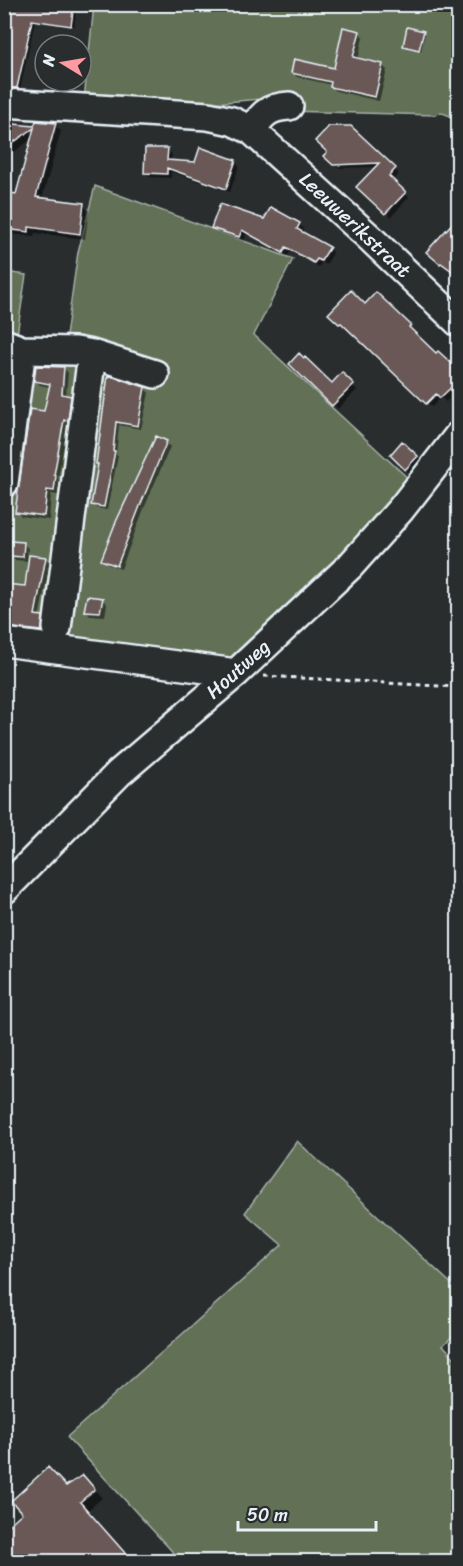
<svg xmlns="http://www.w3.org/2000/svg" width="463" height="1566" viewBox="0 0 463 1566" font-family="Sriracha,sans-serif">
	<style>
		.green { fill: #627057; stroke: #a5b0a8; stroke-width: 1.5 }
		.shadow { fill: #0007 }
		.building { fill: #6b5956; stroke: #e8f1f8; stroke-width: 1.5 }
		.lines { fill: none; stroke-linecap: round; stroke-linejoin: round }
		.minor-casing { stroke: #e8f1f8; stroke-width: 32 }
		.path { stroke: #e8f1f8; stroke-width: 3; stroke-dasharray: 4.5 4.5; stroke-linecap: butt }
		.minor { stroke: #2a2d2e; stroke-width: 27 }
		.labels { text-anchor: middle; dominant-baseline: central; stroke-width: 4.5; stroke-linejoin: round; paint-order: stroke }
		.street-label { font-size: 20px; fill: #e8f1f8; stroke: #2a2d2e }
	</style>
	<rect width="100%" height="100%" fill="#2a2d2e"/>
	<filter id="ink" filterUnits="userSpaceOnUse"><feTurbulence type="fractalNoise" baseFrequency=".0167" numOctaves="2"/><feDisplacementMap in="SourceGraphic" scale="12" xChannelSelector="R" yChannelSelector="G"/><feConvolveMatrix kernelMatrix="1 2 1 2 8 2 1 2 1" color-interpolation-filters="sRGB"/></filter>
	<g filter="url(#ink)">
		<path class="green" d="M94 5H458V119L440 112 436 115 286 111 284 100 261 99 201 104 84 100Z
			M95 186 293 259 254 335 412 482 382 520 230 667 5 637V272L26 275 16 341 65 343 78 252Z
			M297 1141 458 1290V1331L443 1345 458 1362V1561H181L67 1437 282 1245 245 1213Z"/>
		<path class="shadow" d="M4 4H77L74 28 35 21 20 90H4Z
			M359 32 363 37 358 60 382 66 387 70 379 101 336 91 331 86 332 85 297 77 293 73 335 70Z
			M423 32 425 34 421 51 406 48 404 46Z
			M456 122 458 123V145L454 142 449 138Z
			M4 124 36 128 55 125 61 131 42 199 83 205 89 211 85 239 35 233 34 237 4 233V194L17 195 32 139 4 159Z
			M351 127 399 174 392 181 409 197 391 217 359 187 377 167 339 168 325 156Z
			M167 150 172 154 171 162 196 163 235 161 239 166 230 192 171 172V178L150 177 146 172Z
			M265 221 299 224 304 229 301 233 329 248 333 253 326 265 322 262 319 267 291 251 288 256 247 233 244 241 218 232 213 227Z
			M376 295 414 331 412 333 436 355 458 372V388L446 402 441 397 432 407 346 326 345 327 330 314 365 306Z
			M291 364 332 385 342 375 357 390 338 409Z
			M64 368 68 373 66 396 70 397 75 401 72 425 68 424 58 479 60 481 58 495 51 494 49 520 21 516 17 512 45 413 50 387 40 385 35 380Z
			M109 377 145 389 149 393 141 429 119 425 116 455 118 456 107 510 96 508 93 504 99 465Z
			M166 443 170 447 143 511 121 569 107 564 103 560Z
			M402 443 421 461 410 473 392 454Z
			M23 544 28 548 27 561 15 560 10 555Z
			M45 558 50 563 39 617 42 618 46 622V635L4 631V586L26 588Z
			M102 600 107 604 105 616 90 615 86 610Z
			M91 1485 102 1498 87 1511 66 1488Z"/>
		<path class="building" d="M4 4H74L71 26 32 20 17 88 4 87Z
			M343 27 360 31 353 57 383 64 375 97 330 87 331 82 291 73 294 59 334 68Z
			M407 27 424 31 419 50 403 46Z
			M36 121 56 123 36 197 84 203 80 234 29 227V232L4 229V192L16 194 34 128 4 149V123L34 126Z
			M329 126H351L396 168 389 176 406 192 385 214 356 187 379 163 333 165 323 156 327 152 315 141Z
			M200 147 236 160 226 189 167 168V174L144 173 145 148H168L167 160 195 162Z
			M220 204 264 219 271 207 300 223 297 229 330 247 321 261 317 259 314 263 286 247 283 253 242 230 239 237 211 228Z
			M459 216V276L441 263 440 264 426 252Z
			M351 290 365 304 376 292 411 325 409 327 436 353 438 351 459 370V380L440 398 436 394 426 404 341 323 339 324 328 314Z
			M299 353 304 358 305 357 332 383 342 372 354 384 332 406 289 364Z
			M36 366 64 367 62 394 71 396 68 421 64 420 54 475H56L54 491 47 490 44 516 15 512 30 409 44 411 50 384 34 381Z
			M108 375 145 387 138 426 116 422 113 451H115L104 507 91 505 98 464H96Z
			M156 436 167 441 140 506 117 566 101 560 115 524Z
			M402 441 418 456 405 470 390 455Z
			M10 541 24 542 23 557 9 556Z
			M29 555 46 557 35 615 43 616 42 631 4 627V584L25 586Z
			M87 596 103 598 100 612 84 611Z
			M48 1467 66 1486 83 1475 95 1489 80 1502 133 1562H20L4 1544V1529L22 1513 11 1501Z"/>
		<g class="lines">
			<g class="minor-casing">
				<path id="minor" d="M4 103 208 116 232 121 251 130 369 237 458 322
					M251 130C262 115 268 107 289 106
					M4 343 22 350 76 351 92 354 155 374
					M4 483 22 350
					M57 628 92 354
					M4 642 236 673
					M4 890 119 773 236 673 350 566 401 509 458 436"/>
			</g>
			<path class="path" d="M264 676 458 687"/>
			<use href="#minor" class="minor"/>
		</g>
	</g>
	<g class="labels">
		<g class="street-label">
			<text transform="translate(355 225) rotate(43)">Leeuwerikstraat</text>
			<text transform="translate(238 669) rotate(-42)">Houtweg</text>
		</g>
	</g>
	<rect width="463" height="1566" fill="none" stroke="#2a2d2e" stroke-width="24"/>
	<rect x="12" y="12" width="439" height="1542" fill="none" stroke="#e8f1f8" stroke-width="2" filter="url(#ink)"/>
	<g transform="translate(63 63) rotate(281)"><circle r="28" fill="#2a2d2e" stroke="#767b7f" stroke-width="1.5"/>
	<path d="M0-4.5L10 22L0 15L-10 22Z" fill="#ff9aa2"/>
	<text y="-9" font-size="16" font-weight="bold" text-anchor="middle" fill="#e8f1f8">N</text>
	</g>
	<path d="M238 1521v9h138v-9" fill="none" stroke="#e8f1f8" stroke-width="3"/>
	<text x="247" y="1521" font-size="18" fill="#e8f1f8" stroke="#2a2d2e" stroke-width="4.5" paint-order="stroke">50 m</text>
</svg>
